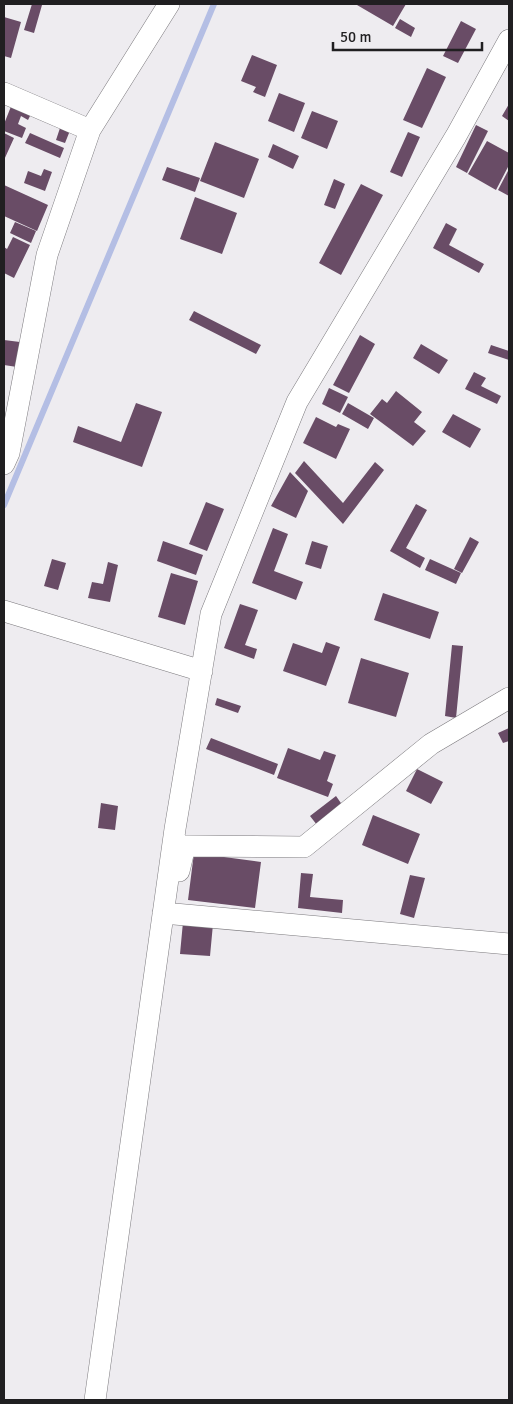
<svg xmlns="http://www.w3.org/2000/svg" width="513" height="1404" viewBox="0 0 513 1404" font-family="Signika,sans-serif">
	<style>
		.lines { fill: none; stroke-linecap: round; stroke-linejoin: round }
		.stream { stroke: #b4bee4; stroke-width: 6 }
		.building { fill: #694c66 }
		.minor-casing { stroke: #7c7a7e; stroke-width: 22 }
		.minor { stroke: #fff; stroke-width: 21 }
	</style>
	<rect width="100%" height="100%" fill="#eeecf0"/>
	<g class="lines">
		<path class="stream" d="M4 505 214 4"/>
	</g>
	<path class="building" d="M32 4 42 5 34 33 24 30Z
		M358 4H406L393 26 357 5Z
		M4 17 21 22 11 58 4 56Z
		M400 19 415 28 411 37 395 28Z
		M461 21 476 29 458 63 443 56Z
		M252 55 277 65 265 97 253 92 256 87 241 81Z
		M427 68 446 77 422 128 403 120Z
		M279 93 305 103 294 132 268 121Z
		M12 104 32 112 28 120 21 116 18 124 26 128 22 138 4 131V124Z
		M509 104V121L502 116Z
		M312 111 338 121 327 149 301 138Z
		M61 125 71 128 65 143 56 140Z
		M476 125 488 131 467 173 456 167Z
		M408 132 420 137 402 177 390 172Z
		M4 133 14 138 4 160Z
		M30 133 64 148 60 158 25 143Z
		M487 141 509 153V165L496 190 468 174Z
		M215 142 259 159 244 198 200 181Z
		M273 144 299 156 293 169 268 157Z
		M167 167 200 178 195 192 162 180Z
		M44 169 52 172 45 191 24 183 28 171 41 176Z
		M509 169V196L498 190Z
		M334 179 345 184 335 209 324 205Z
		M361 184 383 195 341 275 319 263Z
		M4 185 48 205 37 231 4 216Z
		M195 197 237 213 222 254 180 239Z
		M15 222 36 231 31 243 10 233Z
		M446 223 457 229 449 245 484 264 479 273 433 248Z
		M13 237 30 245 14 278 4 273V247L7 249Z
		M194 311 261 345 256 354 189 320Z
		M360 335 375 344 349 393 333 385Z
		M4 340 20 342 17 367 4 365Z
		M421 344 448 360 439 374 413 358Z
		M491 345 509 351V360L488 353Z
		M474 372 486 378 481 386 501 396 497 404 465 389Z
		M329 388 348 397 340 413 322 404Z
		M396 391 422 412 414 422 426 431 413 446 370 414 382 399 387 403Z
		M136 403 162 412 142 467 73 442 78 426 121 442Z
		M348 403 374 418 368 429 342 414Z
		M453 414 481 429 470 448 442 432Z
		M316 417 336 427 338 424 350 429 336 459 303 443Z
		M304 461 343 503 375 462 384 470 343 524 295 473Z
		M290 472 308 491 296 518 271 506Z
		M206 502 224 509 207 551 189 544Z
		M416 504 427 510 406 548 425 558 420 568 390 551Z
		M273 528 288 534 274 571 303 582 296 600 252 583Z
		M470 537 479 542 462 573 454 569Z
		M163 541 203 555 196 575 157 561Z
		M312 541 328 546 321 569 305 564Z
		M52 559 66 563 58 590 44 586Z
		M430 559 461 573 456 584 425 570Z
		M108 562 118 565 110 602 88 598 92 582 103 584Z
		M171 573 198 581 185 625 158 617Z
		M383 593 439 612 430 639 374 620Z
		M240 604 258 610 245 645 257 649 254 659 224 648Z
		M326 642 340 647 326 686 283 671 293 643 322 653Z
		M452 645 463 646 456 718 445 716Z
		M361 658 409 673 396 717 348 703Z
		M217 698 241 706 238 713 215 705Z
		M509 728V741L503 743 498 733Z
		M211 738 278 764 274 775 206 749Z
		M288 748 320 760 324 751 336 755 327 781 333 784 328 797 277 778Z
		M417 769 443 782 431 804 406 791Z
		M336 796 343 806 317 825 310 816Z
		M101 803 118 806 115 830 98 828Z
		M373 815 420 834 408 864 362 845Z
		M194 853 261 862 255 908 188 900Z
		M301 873 313 874 310 897 343 900 342 913 298 908Z
		M410 875 425 878 414 918 400 914Z
		M183 922 213 924 210 956 180 954Z"/>
	<g class="lines">
		<g class="minor-casing">
			<path id="minor" d="M4 93 90 130
				M4 464 9 453 47 255 90 130 169 4
				M4 611 202 671
				M179 871 185 846 304 847 431 744 509 698
				M163 913 509 944
				M95 1400 175 829 211 614 297 402 456 136 509 40"/>
		</g>
		<use href="#minor" class="minor"/>
	</g>
	<rect width="513" height="1404" fill="none" stroke="#201f21" stroke-width="10"/>
	<path d="M333 42v8h149v-8" fill="none" stroke="#201f21" stroke-width="2.5"/>
	<text x="340" y="42" font-size="15" fill="#201f21" stroke="#eeecf0" stroke-width="4" paint-order="stroke">50 m</text>
</svg>
